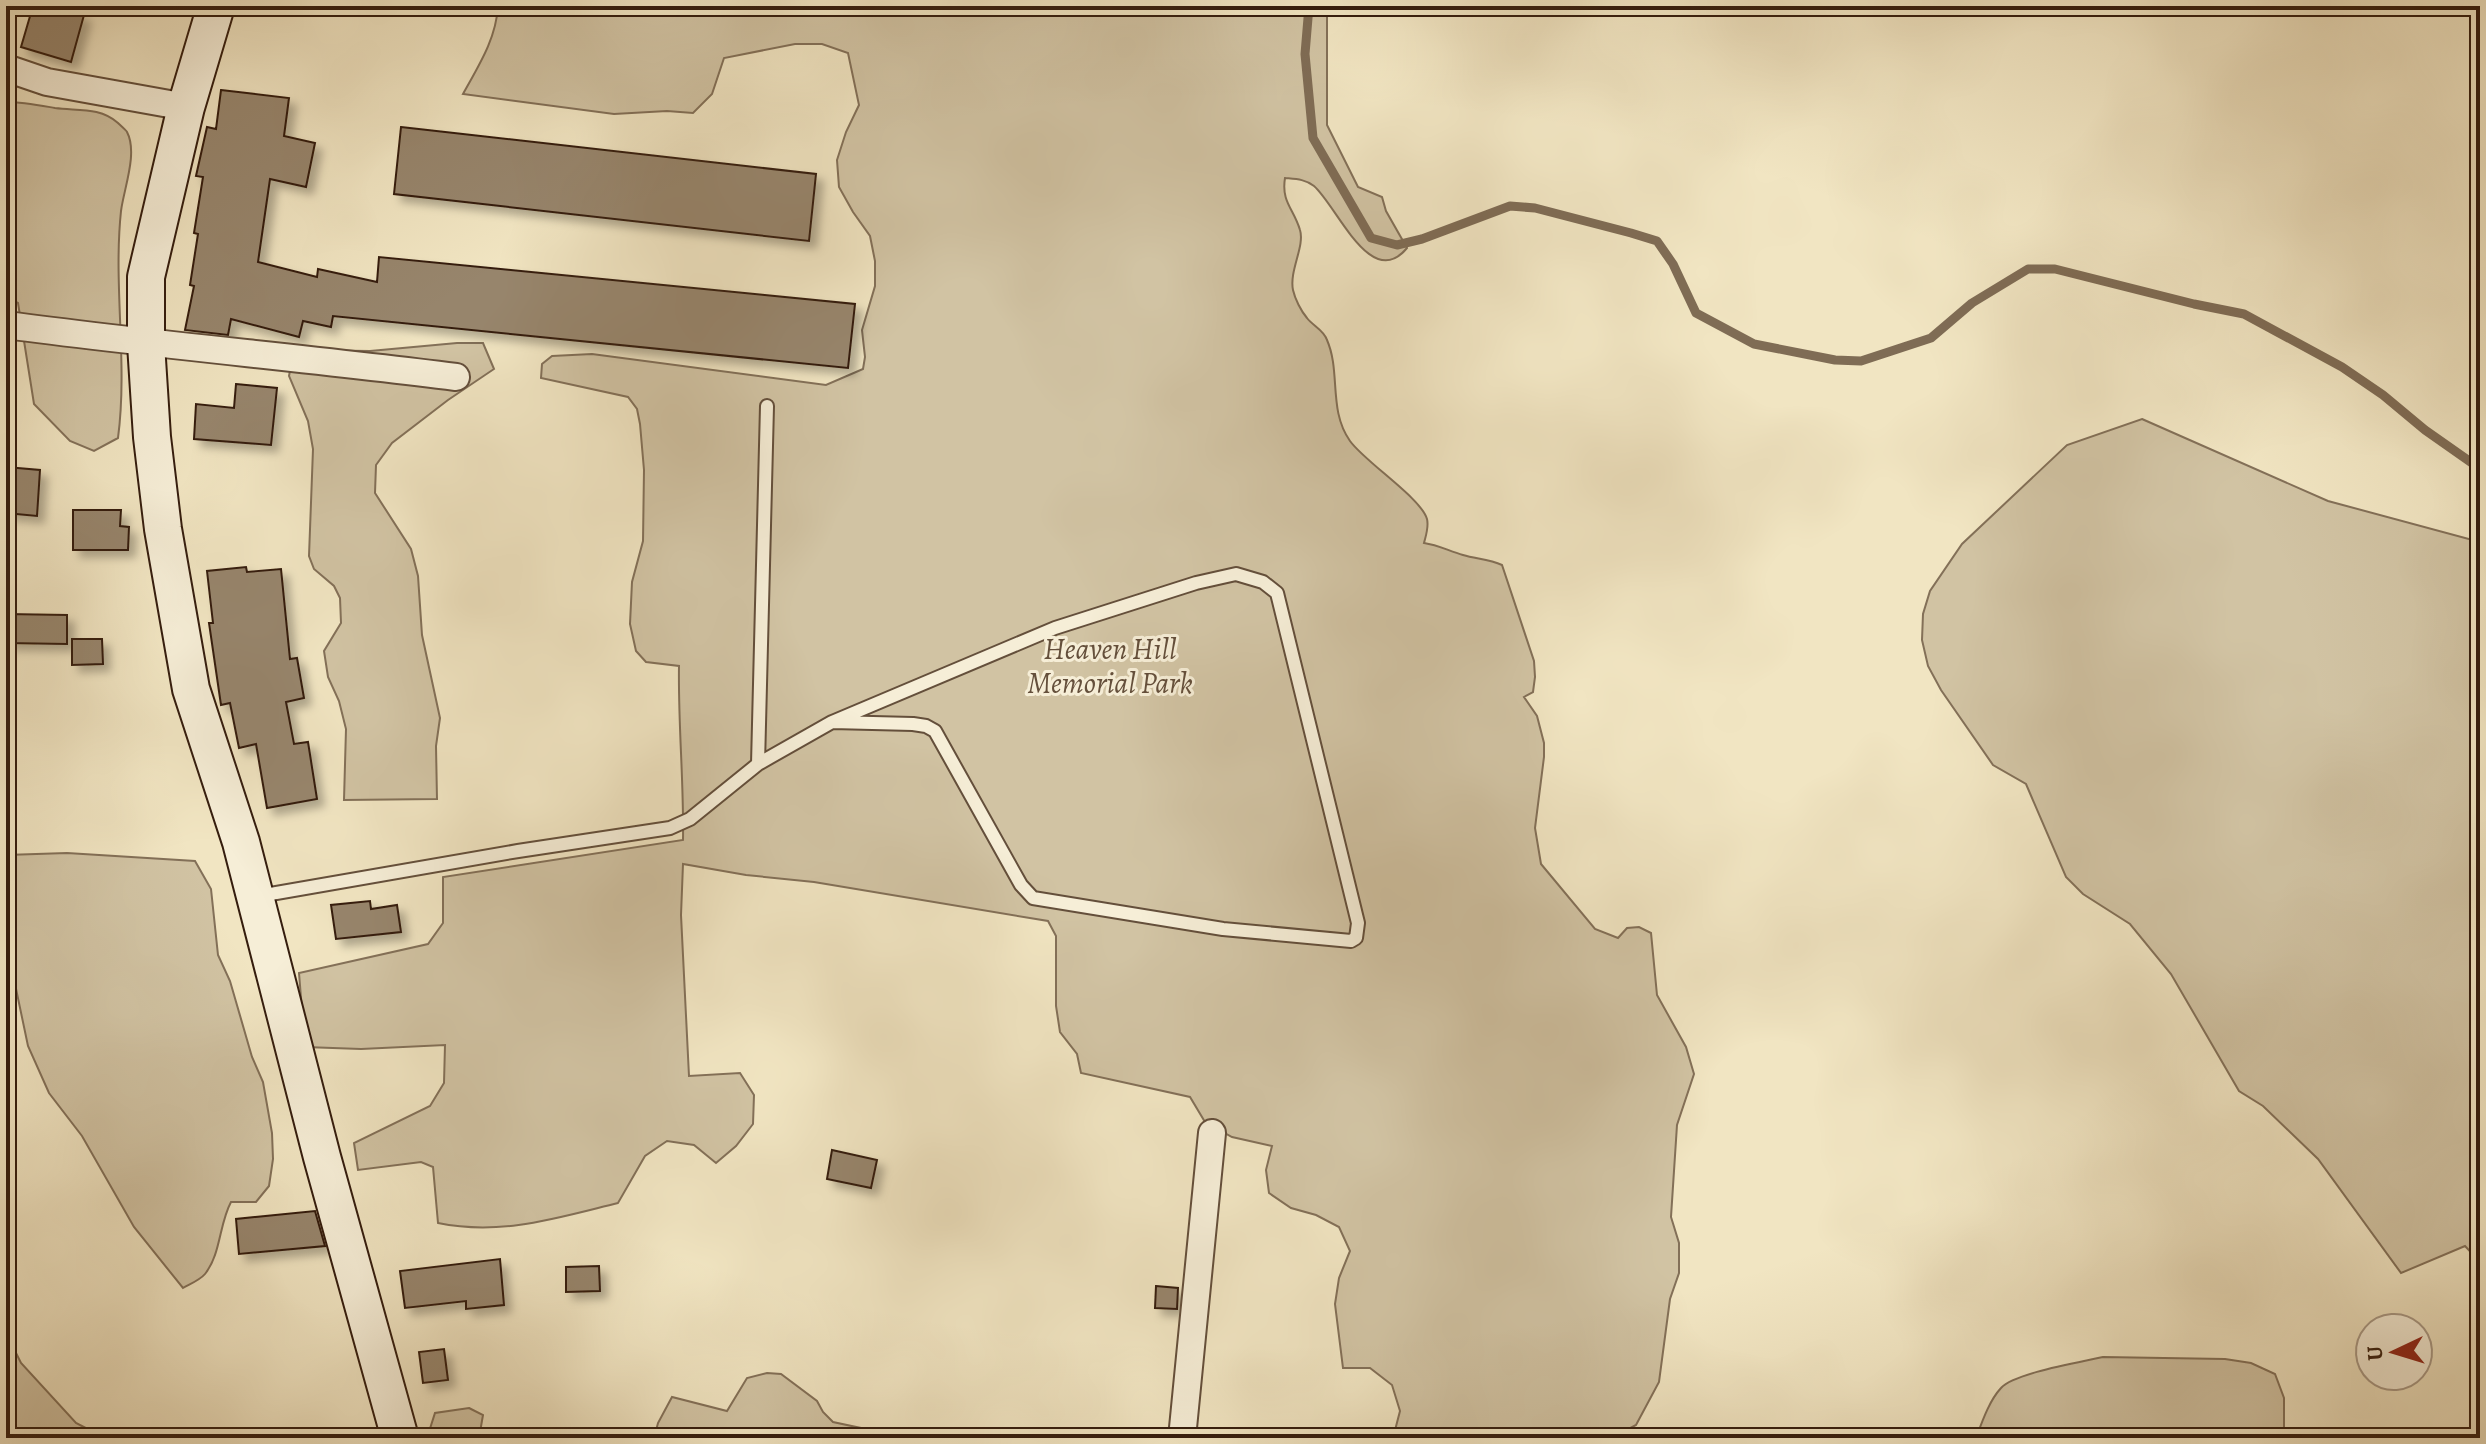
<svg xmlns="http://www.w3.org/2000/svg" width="2486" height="1444" viewBox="0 0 2486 1444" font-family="Alegreya,serif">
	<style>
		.green { fill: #d1c3a3; stroke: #837058; stroke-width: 2 }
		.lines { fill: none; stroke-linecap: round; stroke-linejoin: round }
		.stream { stroke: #7f6c55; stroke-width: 9 }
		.building { fill: #97856c; stroke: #351d0e; stroke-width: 2; filter: url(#shadow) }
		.lane-casing { stroke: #644f3b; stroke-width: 16 }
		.street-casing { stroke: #644f3b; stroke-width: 30 }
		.secondary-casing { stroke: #351d0e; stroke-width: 40 }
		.lane { stroke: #f6eed7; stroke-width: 12 }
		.street { stroke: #f6eed7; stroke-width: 26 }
		.secondary { stroke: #f6eed7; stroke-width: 36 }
		.labels { text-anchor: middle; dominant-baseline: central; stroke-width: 6; stroke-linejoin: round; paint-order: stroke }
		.park-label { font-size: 30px; font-style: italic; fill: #644f3b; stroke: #f6eed7 }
	</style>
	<defs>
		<filter id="shadow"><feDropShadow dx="7" dy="7" stdDeviation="4" flood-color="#0004"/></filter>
	</defs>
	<rect width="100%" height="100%" fill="#f1e5c2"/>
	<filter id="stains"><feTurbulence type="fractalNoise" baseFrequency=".0025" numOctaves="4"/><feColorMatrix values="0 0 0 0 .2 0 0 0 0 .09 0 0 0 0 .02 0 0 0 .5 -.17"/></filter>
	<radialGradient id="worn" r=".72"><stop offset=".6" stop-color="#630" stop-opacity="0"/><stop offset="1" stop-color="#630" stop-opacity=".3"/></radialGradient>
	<path class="green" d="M498 6H1327V125L1358 187 1382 197 1386 211 1407 248C1371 292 1337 206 1314 186 1305 179 1296 179 1285 178 1281 202 1294 209 1300 230 1305 246 1289 271 1293 290 1295 299 1301 311 1307 318 1313 326 1324 330 1327 340 1341 372 1328 410 1350 441 1365 462 1421 498 1427 519 1429 527 1426 535 1424 543 1438 545 1449 551 1463 555 1476 559 1489 559 1502 565L1534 661 1535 677 1533 692 1524 697 1537 716 1544 743V757L1535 828 1541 864 1595 929 1618 938 1627 928 1639 927 1651 933 1657 995 1686 1047 1694 1074 1677 1125 1671 1217 1679 1243V1273L1670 1299 1659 1382 1636 1425 1612 1438H1393L1400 1411 1392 1385 1370 1368H1343L1335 1304 1339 1278 1350 1251 1339 1227 1316 1215 1291 1208 1269 1193 1266 1170 1272 1146 1232 1137 1205 1122 1190 1097 1081 1073 1077 1054 1060 1032 1056 1006V936L1048 921 814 882 746 875 683 864 681 915 689 1076 740 1073 754 1095 753 1124 736 1146 716 1163 694 1145 667 1141 645 1156 618 1203C557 1218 501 1236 438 1223L433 1167 421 1162 358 1170 354 1143 430 1106 444 1083 445 1045 361 1049 305 1047 299 973 428 944 443 923V877L683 840C684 782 678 724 679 666L646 662 636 651 630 624 632 582 643 541 644 470 640 424 637 409 628 397 541 378 542 364 552 356 592 354 826 385 863 369 865 357 862 330 875 286V261L870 236 853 212 839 187 837 160 846 132 859 105 848 53 822 44H795L724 58 712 94 693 113 667 111 614 114 463 94C479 65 496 39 498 6Z
		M6 102C23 102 38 105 55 108 78 111 100 107 118 123 119 124 127 131 127 132 138 153 124 188 121 211 113 286 128 363 118 438L94 451 70 441 34 404 18 303 6 297Z
		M457 343H483L494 369 448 400 392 443 376 465 375 493 411 549 418 576 422 635 440 718 436 746 437 799 344 800 346 729 339 701 328 677 324 651 341 623 340 598 334 586 314 569 309 556 313 449 308 421 289 376 294 350 370 351Z
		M2142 419 2328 501 2480 542V1262L2465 1246 2401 1273 2318 1159 2263 1106 2239 1091 2171 974 2130 924 2083 894 2066 877 2026 784 1993 765 1941 690 1928 666 1922 640 1923 614 1930 591 1962 544 2067 445Z
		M67 853 195 861 211 889 218 955 230 981 252 1057 263 1082 272 1133 273 1159 269 1186 256 1202H231C219 1224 221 1254 205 1274 200 1280 190 1284 183 1288L134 1227 82 1136 49 1093 28 1046 6 941V855Z
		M6 1333 21 1363 76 1423 105 1438H30L6 1421Z
		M2103 1357 2225 1359 2251 1363 2275 1374 2284 1398V1438H1976C1982 1422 1989 1401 2001 1388 2014 1373 2082 1362 2103 1357Z
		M767 1373 781 1374 817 1401 823 1412 833 1422 861 1428 877 1438H654L658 1423 672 1397 727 1411 747 1378Z
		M469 1408 483 1415 479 1438H427L435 1413Z"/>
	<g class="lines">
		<path class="stream" d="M1309 6 1305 54 1313 138 1371 238 1397 245 1422 239 1510 206 1535 208 1631 233 1657 241 1673 264 1696 313 1754 344 1835 360 1861 361 1931 338 1972 303 2028 269H2055L2194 304 2244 314 2342 367 2383 395 2425 430 2472 463 2480 464"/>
	</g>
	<path class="building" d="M33 6H54L84 15 71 62 21 47Z
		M221 90 289 98 284 136 315 143 306 187 270 179 258 262 317 277 318 269 377 282 379 257 855 304 848 368 333 316 331 327 303 321 299 337 231 319 228 335 185 330 194 286 190 285 198 234 194 233 203 177 196 176 207 127 216 129Z
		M401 127 816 174 809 241 394 194Z
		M236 384 277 388 271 445 194 439 196 404 234 408Z
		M6 467 40 470 37 516 6 513Z
		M73 510H121L120 526 129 527 128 550H73Z
		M246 567 247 572 281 569 290 659 297 658 304 698 286 702 294 744 308 742 317 799 267 808 256 744 239 748 230 703 221 705 209 623H213L207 571Z
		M6 614 67 615V644L6 643Z
		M72 639H102L103 664 72 665Z
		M370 901 371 909 397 905 401 932 336 939 331 905Z
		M832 1150 877 1160 871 1188 827 1179Z
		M315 1211 325 1246 239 1254 236 1219Z
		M500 1259 504 1305 466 1309V1301L405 1308 400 1271Z
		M599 1266 600 1291 566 1292V1267Z
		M1156 1286 1178 1288 1177 1309 1155 1308Z
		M444 1349 448 1380 423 1383 419 1352Z"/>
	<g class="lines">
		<g class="lane-casing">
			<path id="lane" d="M758 764 767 406
				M259 896 518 851 670 828 690 819 758 764 832 722 1055 628 1196 583 1236 574 1263 582 1277 593 1358 923 1356 938 1351 941 1223 929 1033 898 1021 885 935 731 926 726 913 724 832 722"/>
		</g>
		<g class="street-casing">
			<path id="street" d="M6 68 47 82 186 107
				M6 325C156 345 306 358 456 377
				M1182 1438 1212 1133"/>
		</g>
		<g class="secondary-casing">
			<path id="secondary" d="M216 6 186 107 146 277V344L152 437 163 529 191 689 241 842 322 1157 400 1438"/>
		</g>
		<use href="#lane" class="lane"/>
		<use href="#street" class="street"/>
		<use href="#secondary" class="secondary"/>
	</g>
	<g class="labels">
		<g class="park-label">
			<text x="1110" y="649">Heaven Hill<tspan x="1110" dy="34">Memorial Park</tspan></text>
		</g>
	</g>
	<rect width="2486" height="1444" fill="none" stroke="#f1e5c2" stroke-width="32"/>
	<rect x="8" y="8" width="2470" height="1428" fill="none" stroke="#351d0e" stroke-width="4"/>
	<rect x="16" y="16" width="2454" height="1412" fill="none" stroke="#351d0e" stroke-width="2"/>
	<g transform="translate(2394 1352) rotate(266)"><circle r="38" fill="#f6eed7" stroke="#a99a87" stroke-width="2"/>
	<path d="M0-6L14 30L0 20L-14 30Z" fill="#8f2418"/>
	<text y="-12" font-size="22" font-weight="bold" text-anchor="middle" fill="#351d0e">U</text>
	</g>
	<rect width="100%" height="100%" filter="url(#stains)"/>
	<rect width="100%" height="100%" fill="url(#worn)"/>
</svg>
